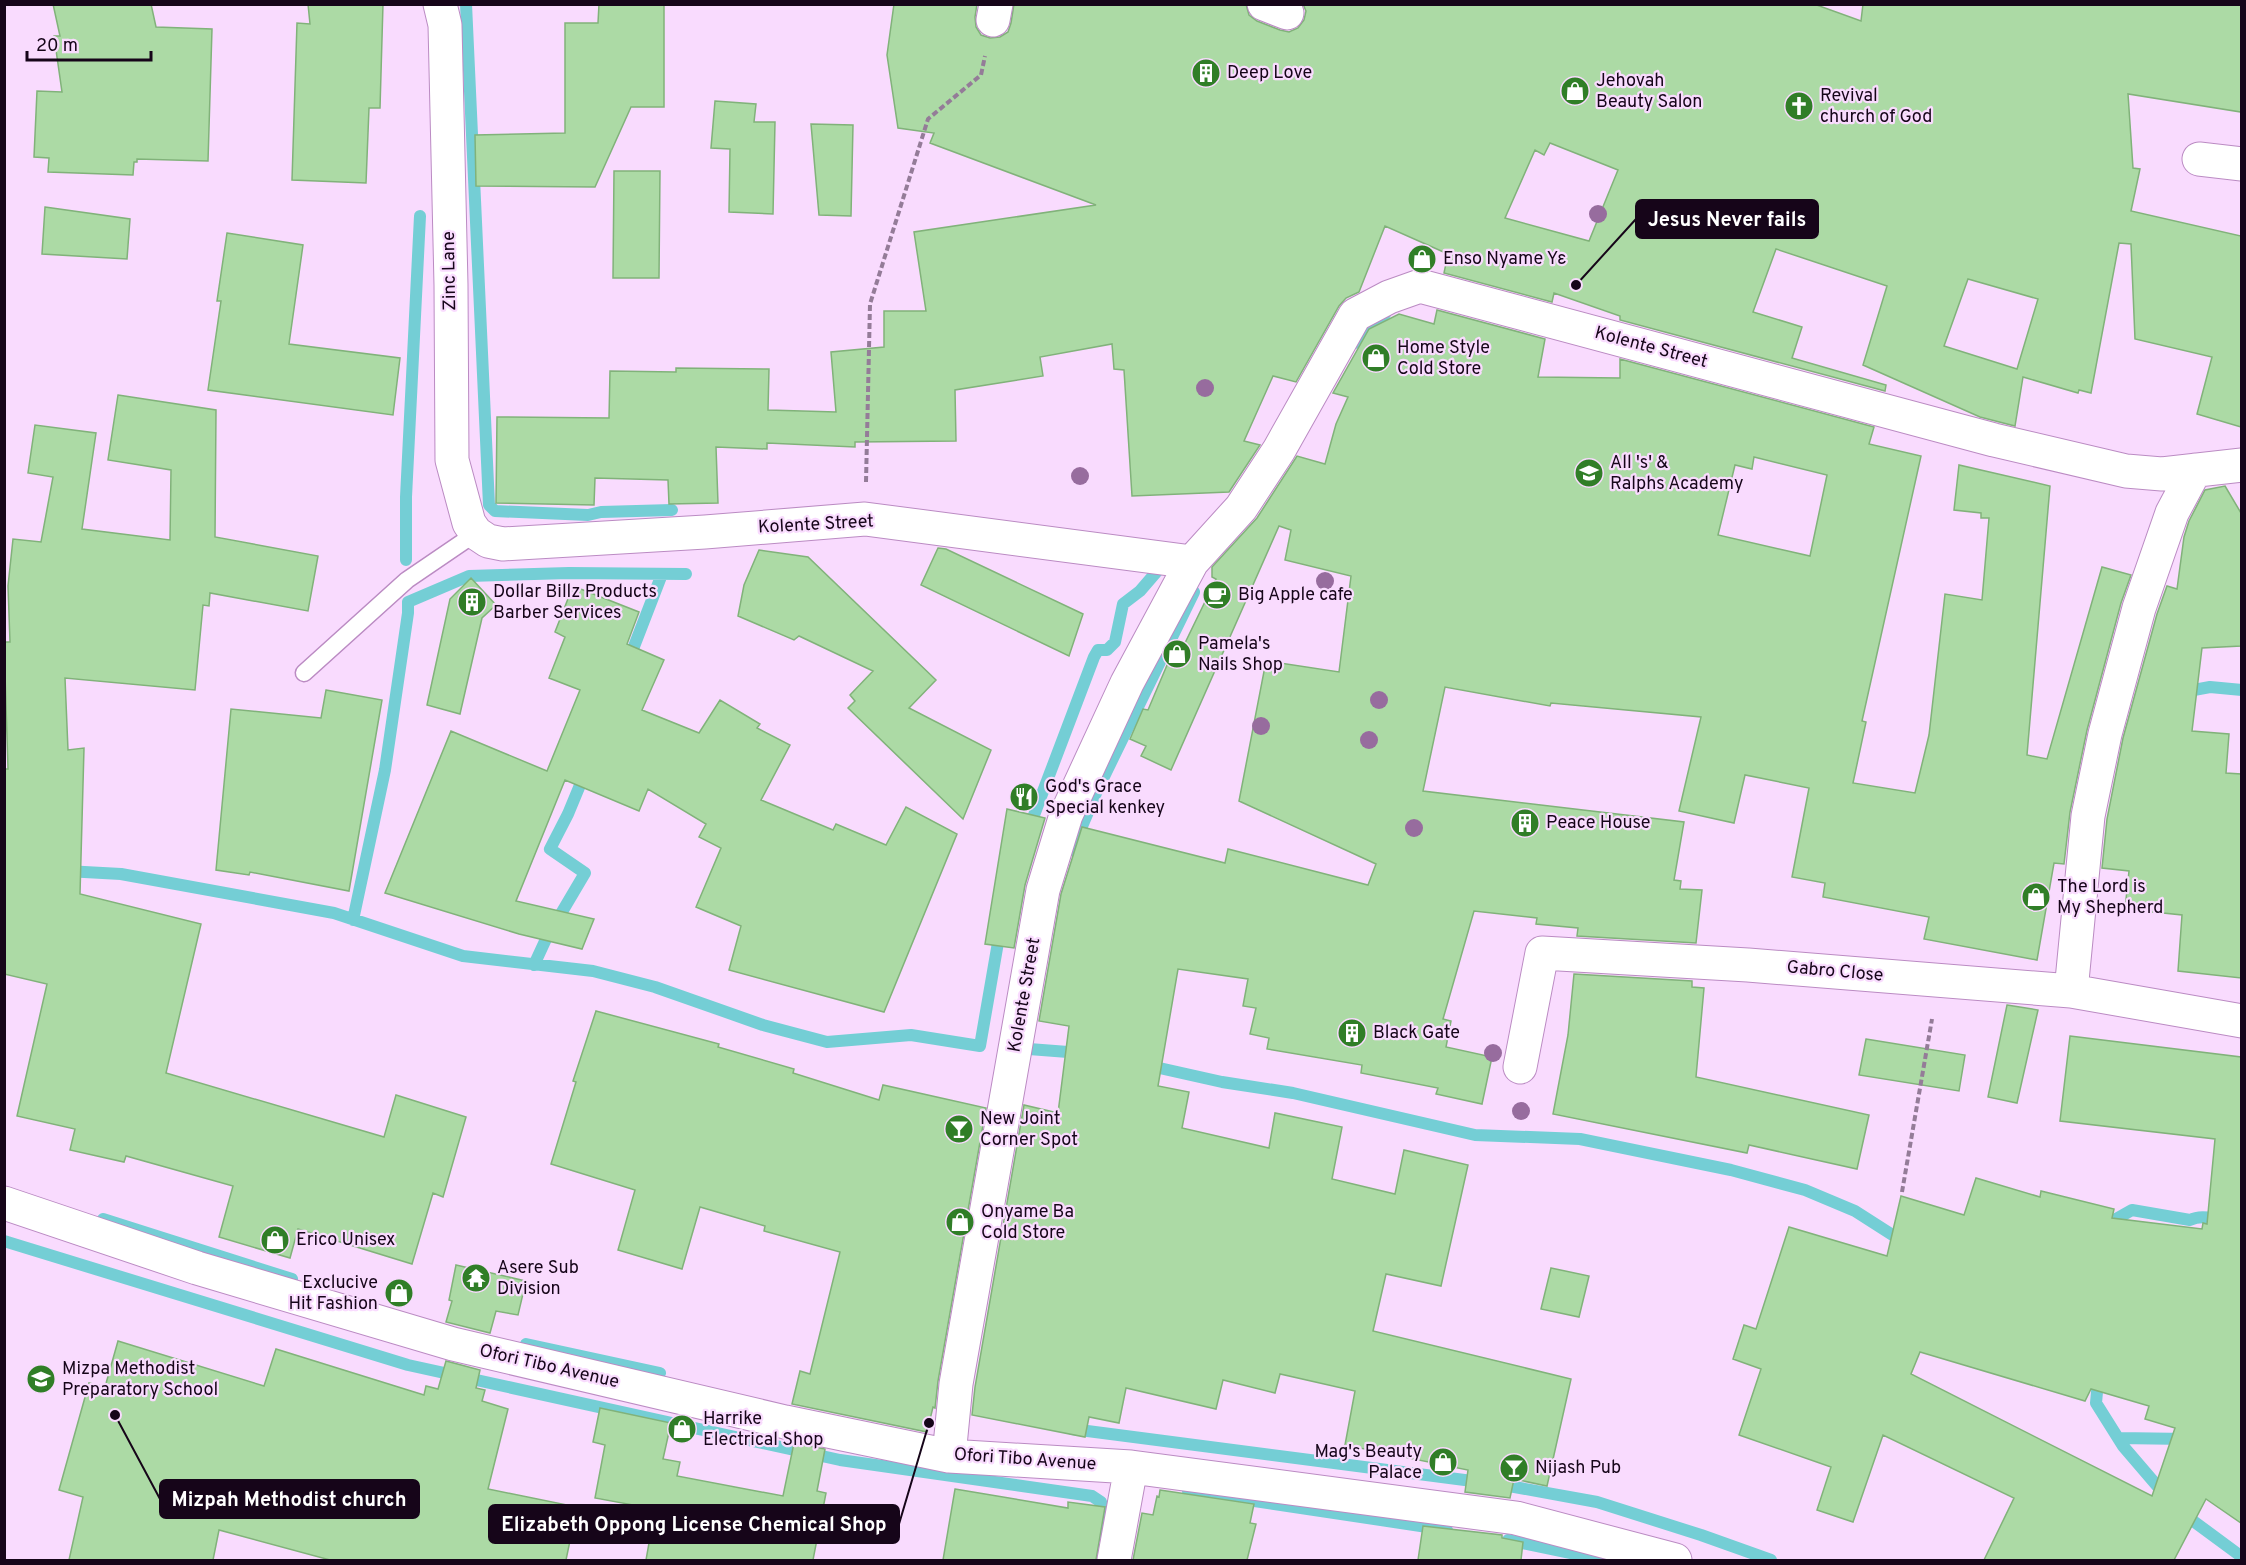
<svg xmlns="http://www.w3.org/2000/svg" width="2246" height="1565" viewBox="0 0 2246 1565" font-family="Overpass,sans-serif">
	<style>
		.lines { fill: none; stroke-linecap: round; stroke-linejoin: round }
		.stream { stroke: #74ced5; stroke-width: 12 }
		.building { fill: #acdaa5; stroke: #81b27a; stroke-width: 1.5; fill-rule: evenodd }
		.service-casing { stroke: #bb8bc3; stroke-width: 19 }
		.minor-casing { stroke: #bb8bc3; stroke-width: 35 }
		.path { stroke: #947c98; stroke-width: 4; stroke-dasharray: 6 3; stroke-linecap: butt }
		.service { stroke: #fff; stroke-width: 16 }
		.minor { stroke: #fff; stroke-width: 33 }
		.tree { fill: #976c9e }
		.labels { text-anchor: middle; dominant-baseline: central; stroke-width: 4.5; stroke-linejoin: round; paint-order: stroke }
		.poi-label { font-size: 18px; fill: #160519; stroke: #f9dbfe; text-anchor: start }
		.street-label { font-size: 18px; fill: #160519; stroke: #f9dbfe }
		.leader { fill: none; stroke: #160519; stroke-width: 2 }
		.callout-dot { fill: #160519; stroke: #f9dbfe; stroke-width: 2 }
		.callout { fill: #160519; stroke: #160519; stroke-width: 2 }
		.callout-label { font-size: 20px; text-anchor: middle; font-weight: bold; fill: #fff }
	</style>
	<rect width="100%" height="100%" fill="#f9dbfe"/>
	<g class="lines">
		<path class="stream" d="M466 4 489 505 495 511 588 515 601 512 672 510
			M1355 343 1358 338 1385 314
			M406 560V497L420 216
			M628 662 662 574
			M2183 692 2210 687 2242 690
			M1028 831 1094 657 1098 650H1107L1115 642 1123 604 1140 591 1165 562
			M1072 850 1097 791 1194 592
			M66 871 121 874 334 913 463 956 593 971 655 987 763 1025 827 1042 911 1035 980 1046 1000 931
			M353 920 385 770 408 613V602L469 576 569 573 686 574
			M534 965 546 939 585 873 550 849 568 814 585 773
			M1029 1049 1081 1053
			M1146 1065 1222 1082 1293 1093 1475 1135 1580 1139 1731 1170 1805 1190 1855 1211 1905 1243
			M103 1219 292 1279
			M2113 1234 2116 1219 2132 1210 2190 1220C2205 1212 2226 1223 2242 1226
			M4 1241 408 1365 840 1460 1092 1496 1101 1502 1106 1521 1104 1533
			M526 1344 660 1373
			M2101 1375 2098 1381 2096 1403 2123 1446 2165 1495
			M1072 1429 1480 1482
			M2118 1438 2188 1439
			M1498 1484 1597 1502 1701 1535 1771 1560
			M1188 1491 1447 1530
			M2181 1512 2242 1557
			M1508 1540 1604 1560"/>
	</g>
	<path class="building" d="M53 4H151L156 27 212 29 208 161 137 159V162H134L133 175 48 172 49 158 34 157 37 91 62 92 54 36H60Z
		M308 4H383L380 108H369L366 183 292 180 297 23 310 24Z
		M599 4H664V107H631L595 187 476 186 475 135 565 133V23H598Z
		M894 4H977L975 17 976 27 981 35 990 38 1000 37 1008 32 1011 23 1014 4H1246L1249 15 1257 21 1280 30 1289 32 1298 28 1304 20 1306 11 1303 4H1814L1861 21 1863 4H2241V112L2128 94 2133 168 2140 169 2131 211 2241 236V427L2197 414 2212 357 2135 339 2131 244 2119 243 2091 393 2079 390 2078 393 2023 377 2015 426 1980 417 1863 365 1887 286 1776 249 1753 312 1802 327 1792 358 1886 385 1885 391 1620 320V316L1554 293 1552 302 1444 273 1448 254 1385 226 1359 292 1346 298 1339 306 1296 382 1273 376 1244 441 1260 445 1229 492 1132 496 1124 370 1114 369 1112 344 1040 357 1043 376 955 390 956 441 855 442V447L767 443V449L716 447 718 503 669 504 668 480 595 478 594 505 496 503 497 417 609 418 610 371 676 372V368L769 369 768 410 836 412 831 352 884 347V311H926L914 232 1096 205 930 143 934 133 898 128 887 55ZM1550 143 1618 170 1589 241 1505 218 1535 150 1544 155ZM1968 279 2038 299 2017 369 1944 346Z
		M715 101 756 104 754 122H775L773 214 729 212 730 149 711 148Z
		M811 124 853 125 851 216 819 215Z
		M614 171H660L659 278H613Z
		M45 207 130 219 127 259 42 254Z
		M227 233 303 245 289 344 400 358 393 415 208 390 221 301H217Z
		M1437 310 1545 339 1538 377 1620 378V359L1874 427 1869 444 1921 456 1862 721 1866 722 1853 783 1915 793 1929 735 1945 594 1982 600 1989 518H1981V513L1954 510 1959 465 2050 486 2027 755 2047 759 2102 567 2131 575 2121 603 2087 730 2070 812 2064 864 2054 863 2037 960 1924 939 1929 917 1823 897 1825 883 1792 877 1809 788 1745 775 1734 823 1679 811 1701 717 1551 703 1550 706 1445 687 1423 791 1684 822 1674 880 1681 881 1680 889 1702 890 1696 943 1577 936 1578 928 1536 924 1537 918 1474 911 1443 1019 1451 1021 1446 1047 1492 1057 1482 1104 1436 1094 1438 1088 1361 1073 1362 1065 1267 1049 1269 1038 1250 1034 1256 1008 1243 1006 1248 979 1178 969 1158 1086 1189 1092 1182 1128 1269 1148 1275 1113 1342 1127 1332 1179 1395 1194 1404 1150 1468 1165 1441 1286 1386 1274 1373 1331 1571 1379 1547 1486 1514 1479 1510 1498 1465 1492 1468 1470 1345 1445 1355 1391 1280 1374 1275 1393 1223 1380 1216 1409 1126 1388 1119 1423 1089 1417 1085 1437 972 1415 975 1387 1024 1105 1058 1113 1069 1026 1039 1021 1061 894 1082 827 1225 863 1228 849 1368 885 1376 864 1239 801 1266 661 1339 672 1351 576 1285 560 1291 530 1279 526 1171 770 1141 756 1146 746 1130 739 1143 709 1148 710 1176 644 1183 647 1216 579 1212 577V567L1257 518 1297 456 1325 464 1336 424 1348 397 1333 393 1369 329 1399 314 1434 324ZM1754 457 1827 475 1810 556 1718 535 1735 465 1752 469Z
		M118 395 216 410 215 537 318 556 308 611 210 593 209 606 203 605 195 690 65 678 68 750 84 748 80 894 201 924 166 1073 384 1137 396 1095 466 1117 443 1197 433 1193 412 1264 298 1229 290 1258 219 1237 233 1186 126 1156 124 1162 70 1150 75 1129 17 1116 47 984 4 974V769H8L4 642H10L8 586 13 539 41 542 53 477 28 473 35 425 96 433 82 529 170 540 171 470 108 460Z
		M2225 486 2241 513V646L2202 648 2192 731 2229 734 2226 773 2241 774V978L2178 971 2182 915 2125 909 2129 871 2102 868 2107 819 2123 738 2157 614 2167 586 2177 589 2184 537 2189 521 2205 490Z
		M938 548 946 549 1083 614 1069 656 921 585Z
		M759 550 808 557 936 680 909 708 991 750 963 819 848 708 855 701 850 695 873 671 799 636 794 640 738 616 744 585Z
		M471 578 496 605 482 618 460 714 427 705 450 599Z
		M573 586 639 612 627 644 664 660 642 710 699 733 720 700 760 724 757 728 790 745 761 800 833 830 836 824 886 845 906 807 957 834 884 1012 729 970 741 926 696 907 721 848 699 837 706 824 648 789 639 811 565 780 516 901 594 919 582 949 519 934 385 893 451 731 547 771 580 690 549 678 565 637 555 632Z
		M326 690 382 700 349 891 250 872 249 875 216 870 231 709 321 718Z
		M1007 809 1045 818 1025 885 1014 948 985 944Z
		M1574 974 1692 981V987L1704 988 1696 1077 1869 1115 1857 1169 1749 1145 1747 1153 1553 1114 1568 1035Z
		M2007 1005 2038 1010 2017 1103 1988 1097Z
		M596 1011 719 1044 718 1047 794 1069 793 1073 879 1100 883 1085 986 1108 938 1381 935 1408 933 1407 927 1432 792 1404 800 1371 810 1374 840 1252 764 1231 765 1226 700 1207 682 1269 618 1250 635 1190 551 1164 576 1082 573 1081Z
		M2070 1036 2241 1057V1523L2206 1499 2174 1560H1984L2014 1498 1883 1435 1853 1522 1817 1510 1831 1467 1739 1435 1761 1369 1733 1359 1744 1325 1756 1329 1789 1227 1887 1256 1901 1196 1964 1215 1976 1178 2040 1197 2041 1191 2114 1209 2112 1218 2202 1229 2203 1223 2207 1224 2215 1139 2060 1121ZM1920 1352 2085 1401 2091 1389 2149 1406 2145 1419 2175 1428 2152 1496 1911 1374Z
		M1866 1039 1965 1055 1959 1091 1859 1075Z
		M456 1265 526 1281 518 1315 496 1311 490 1333 446 1322 452 1301 449 1300Z
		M1551 1268 1589 1276 1579 1317 1541 1309Z
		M118 1341 264 1386 276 1349 424 1395 426 1386 438 1389 446 1361 480 1370 476 1388 485 1390 482 1401 508 1409 488 1489 577 1507 566 1560H330L219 1530 213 1560H69L83 1497 59 1490 89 1383 105 1387Z
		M600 1408 671 1423 663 1459 680 1462 677 1476 783 1496 794 1443 825 1449 817 1491 826 1493 813 1560H646L655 1509 595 1498 605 1445 593 1442Z
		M955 1489 1068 1508V1502L1105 1507 1096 1560H943Z
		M1160 1490 1254 1504 1250 1523 1256 1524 1247 1560H1133L1142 1513 1153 1515 1157 1496 1159 1497Z
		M1423 1526 1502 1535V1538L1523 1542 1521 1560H1418Z"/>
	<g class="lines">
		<g class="service-casing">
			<path id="service" d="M304 673 407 580 476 533"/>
		</g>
		<g class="minor-casing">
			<path id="minor" d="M440 4 445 25 451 285 452 460 469 523 476 533 488 541 503 544 705 532 865 519 1192 562
				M1264 4 1287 13
				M993 20 996 4
				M2199 159 2242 164
				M2071 991 2088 816 2105 734 2139 608 2172 513 2195 470
				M1520 1067 1542 953 1748 965 2071 991 2242 1021
				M4 1203 197 1268 453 1344 785 1422 949 1456 1131 1467 1516 1518 1675 1560
				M949 1456 956 1384 1043 890 1066 815 1127 683 1192 562 1241 508 1279 450 1355 315 1389 297 1420 286 1994 440 2126 471 2162 474 2242 465
				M1114 1560 1131 1467"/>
		</g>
		<path class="path" d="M866 482 870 304 928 119 981 75 985 56
			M1902 1192 1932 1019"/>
		<use href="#service" class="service"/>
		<use href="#minor" class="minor"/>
	</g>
	<g class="tree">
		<circle cx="1598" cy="214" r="9"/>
		<circle cx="1205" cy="388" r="9"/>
		<circle cx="1080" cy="476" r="9"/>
		<circle cx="1325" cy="581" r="9"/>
		<circle cx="1379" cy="700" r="9"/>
		<circle cx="1261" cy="726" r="9"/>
		<circle cx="1369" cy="740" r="9"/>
		<circle cx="1414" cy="828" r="9"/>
		<circle cx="1493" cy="1053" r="9"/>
		<circle cx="1521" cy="1111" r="9"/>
	</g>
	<defs>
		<g id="building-disc" transform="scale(1.5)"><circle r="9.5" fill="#307e27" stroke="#f9dbfe"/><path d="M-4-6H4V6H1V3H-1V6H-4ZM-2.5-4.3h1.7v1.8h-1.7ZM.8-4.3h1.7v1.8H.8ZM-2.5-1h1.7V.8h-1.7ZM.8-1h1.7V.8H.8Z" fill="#fff"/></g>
		<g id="shop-disc" transform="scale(1.5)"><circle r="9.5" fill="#307e27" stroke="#f9dbfe"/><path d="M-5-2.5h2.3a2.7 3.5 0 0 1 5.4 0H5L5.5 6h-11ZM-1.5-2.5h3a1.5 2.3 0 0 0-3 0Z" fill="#fff"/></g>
		<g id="church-disc" transform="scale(1.5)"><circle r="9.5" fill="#307e27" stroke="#f9dbfe"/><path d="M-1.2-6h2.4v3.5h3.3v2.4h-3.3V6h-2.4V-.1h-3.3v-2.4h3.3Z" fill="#fff"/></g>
		<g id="school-disc" transform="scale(1.5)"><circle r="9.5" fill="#307e27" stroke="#f9dbfe"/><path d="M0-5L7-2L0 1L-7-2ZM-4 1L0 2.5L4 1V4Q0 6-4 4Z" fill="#fff"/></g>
		<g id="cafe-disc" transform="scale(1.5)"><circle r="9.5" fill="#307e27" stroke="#f9dbfe"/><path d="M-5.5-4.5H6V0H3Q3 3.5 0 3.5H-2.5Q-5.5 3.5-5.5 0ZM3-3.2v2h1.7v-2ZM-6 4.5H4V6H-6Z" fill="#fff"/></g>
		<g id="restaurant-disc" transform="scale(1.5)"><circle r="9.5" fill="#307e27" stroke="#f9dbfe"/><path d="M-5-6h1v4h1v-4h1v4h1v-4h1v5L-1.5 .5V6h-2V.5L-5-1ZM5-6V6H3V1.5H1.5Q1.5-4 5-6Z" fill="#fff"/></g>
		<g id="bar-disc" transform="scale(1.5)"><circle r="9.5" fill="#307e27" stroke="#f9dbfe"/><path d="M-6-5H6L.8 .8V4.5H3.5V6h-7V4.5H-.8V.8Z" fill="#fff"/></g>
		<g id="temple-disc" transform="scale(1.5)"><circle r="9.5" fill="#307e27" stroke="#f9dbfe"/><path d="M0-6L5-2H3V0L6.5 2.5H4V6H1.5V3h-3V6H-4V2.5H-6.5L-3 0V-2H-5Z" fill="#fff"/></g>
	</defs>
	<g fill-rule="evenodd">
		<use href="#building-disc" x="1206" y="73"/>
		<use href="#shop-disc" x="1575" y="91"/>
		<use href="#church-disc" x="1799" y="106"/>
		<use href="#shop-disc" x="1422" y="259"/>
		<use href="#shop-disc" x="1376" y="358"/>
		<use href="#school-disc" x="1589" y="473"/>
		<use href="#cafe-disc" x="1217" y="595"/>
		<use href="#building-disc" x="472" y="602"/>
		<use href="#shop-disc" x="1177" y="654"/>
		<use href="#restaurant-disc" x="1024" y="797"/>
		<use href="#building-disc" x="1525" y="823"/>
		<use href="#shop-disc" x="2036" y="897"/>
		<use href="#building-disc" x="1352" y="1033"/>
		<use href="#bar-disc" x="959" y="1129"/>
		<use href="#shop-disc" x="960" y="1222"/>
		<use href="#shop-disc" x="275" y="1240"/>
		<use href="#temple-disc" x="476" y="1278"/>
		<use href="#shop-disc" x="399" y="1293"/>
		<use href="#school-disc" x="41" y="1379"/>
		<use href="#shop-disc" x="682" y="1429"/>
		<use href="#shop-disc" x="1443" y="1462"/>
		<use href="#bar-disc" x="1514" y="1468"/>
	</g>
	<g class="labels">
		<g class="poi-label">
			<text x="1227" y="73">Deep Love</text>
			<text x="1596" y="81">Jehovah<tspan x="1596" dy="21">Beauty Salon</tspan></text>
			<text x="1820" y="96">Revival<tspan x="1820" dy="21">church of God</tspan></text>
			<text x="1443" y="259">Enso Nyame Yɛ</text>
			<text x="1397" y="348">Home Style<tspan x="1397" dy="21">Cold Store</tspan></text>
			<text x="1610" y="463">All 's' &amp;<tspan x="1610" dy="21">Ralphs Academy</tspan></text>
			<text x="493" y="592">Dollar Billz Products<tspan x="493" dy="21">Barber Services</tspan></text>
			<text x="1238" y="595">Big Apple cafe</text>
			<text x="1198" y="644">Pamela's<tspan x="1198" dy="21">Nails Shop</tspan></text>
			<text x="1045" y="787">God's Grace<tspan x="1045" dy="21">Special kenkey</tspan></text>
			<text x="1546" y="823">Peace House</text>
			<text x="2057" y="887">The Lord is<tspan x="2057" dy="21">My Shepherd</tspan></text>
			<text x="1373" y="1033">Black Gate</text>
			<text x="980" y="1119">New Joint<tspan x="980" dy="21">Corner Spot</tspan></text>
			<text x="981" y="1212">Onyame Ba<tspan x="981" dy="21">Cold Store</tspan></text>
			<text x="296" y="1240">Erico Unisex</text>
			<text x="497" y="1268">Asere Sub<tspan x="497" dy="21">Division</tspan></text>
			<text x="378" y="1283" text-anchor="end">Exclucive<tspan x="378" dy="21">Hit Fashion</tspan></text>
			<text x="62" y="1369">Mizpa Methodist<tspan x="62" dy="21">Preparatory School</tspan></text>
			<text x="703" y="1419">Harrike<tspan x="703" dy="21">Electrical Shop</tspan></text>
			<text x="1422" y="1452" text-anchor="end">Mag's Beauty<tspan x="1422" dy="21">Palace</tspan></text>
			<text x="1535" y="1468">Nijash Pub</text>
		</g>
		<g class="street-label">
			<text transform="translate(450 271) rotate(-91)">Zinc Lane</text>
			<text transform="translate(1651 348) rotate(15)">Kolente Street</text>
			<text transform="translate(816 525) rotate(-3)">Kolente Street</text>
			<text transform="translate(1835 972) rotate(5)">Gabro Close</text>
			<text transform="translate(1025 995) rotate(-80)">Kolente Street</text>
			<text transform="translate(549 1367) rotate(13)">Ofori Tibo Avenue</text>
			<text transform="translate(1025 1460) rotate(4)">Ofori Tibo Avenue</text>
		</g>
	</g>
	<path class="leader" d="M1576 285L1636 219M115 1415L160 1499M929 1423L899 1524"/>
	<g class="callout-dot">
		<circle cx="1576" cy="285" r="6"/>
		<circle cx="115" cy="1415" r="6"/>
		<circle cx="929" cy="1423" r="6"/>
	</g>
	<g class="callout">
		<rect x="1636" y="200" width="182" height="38" rx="6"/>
		<rect x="160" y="1480" width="259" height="38" rx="6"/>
		<rect x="489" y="1505" width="410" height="38" rx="6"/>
	</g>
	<g class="callout-label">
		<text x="1727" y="226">Jesus Never fails</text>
		<text x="289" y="1506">Mizpah Methodist church</text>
		<text x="694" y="1531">Elizabeth Oppong License Chemical Shop</text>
	</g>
	<rect width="2246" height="1565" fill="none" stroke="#160519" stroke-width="12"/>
	<path d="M27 51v9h124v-9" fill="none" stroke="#160519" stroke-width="3"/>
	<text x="36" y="51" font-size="18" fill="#160519" stroke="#f9dbfe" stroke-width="4.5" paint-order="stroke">20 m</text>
</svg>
